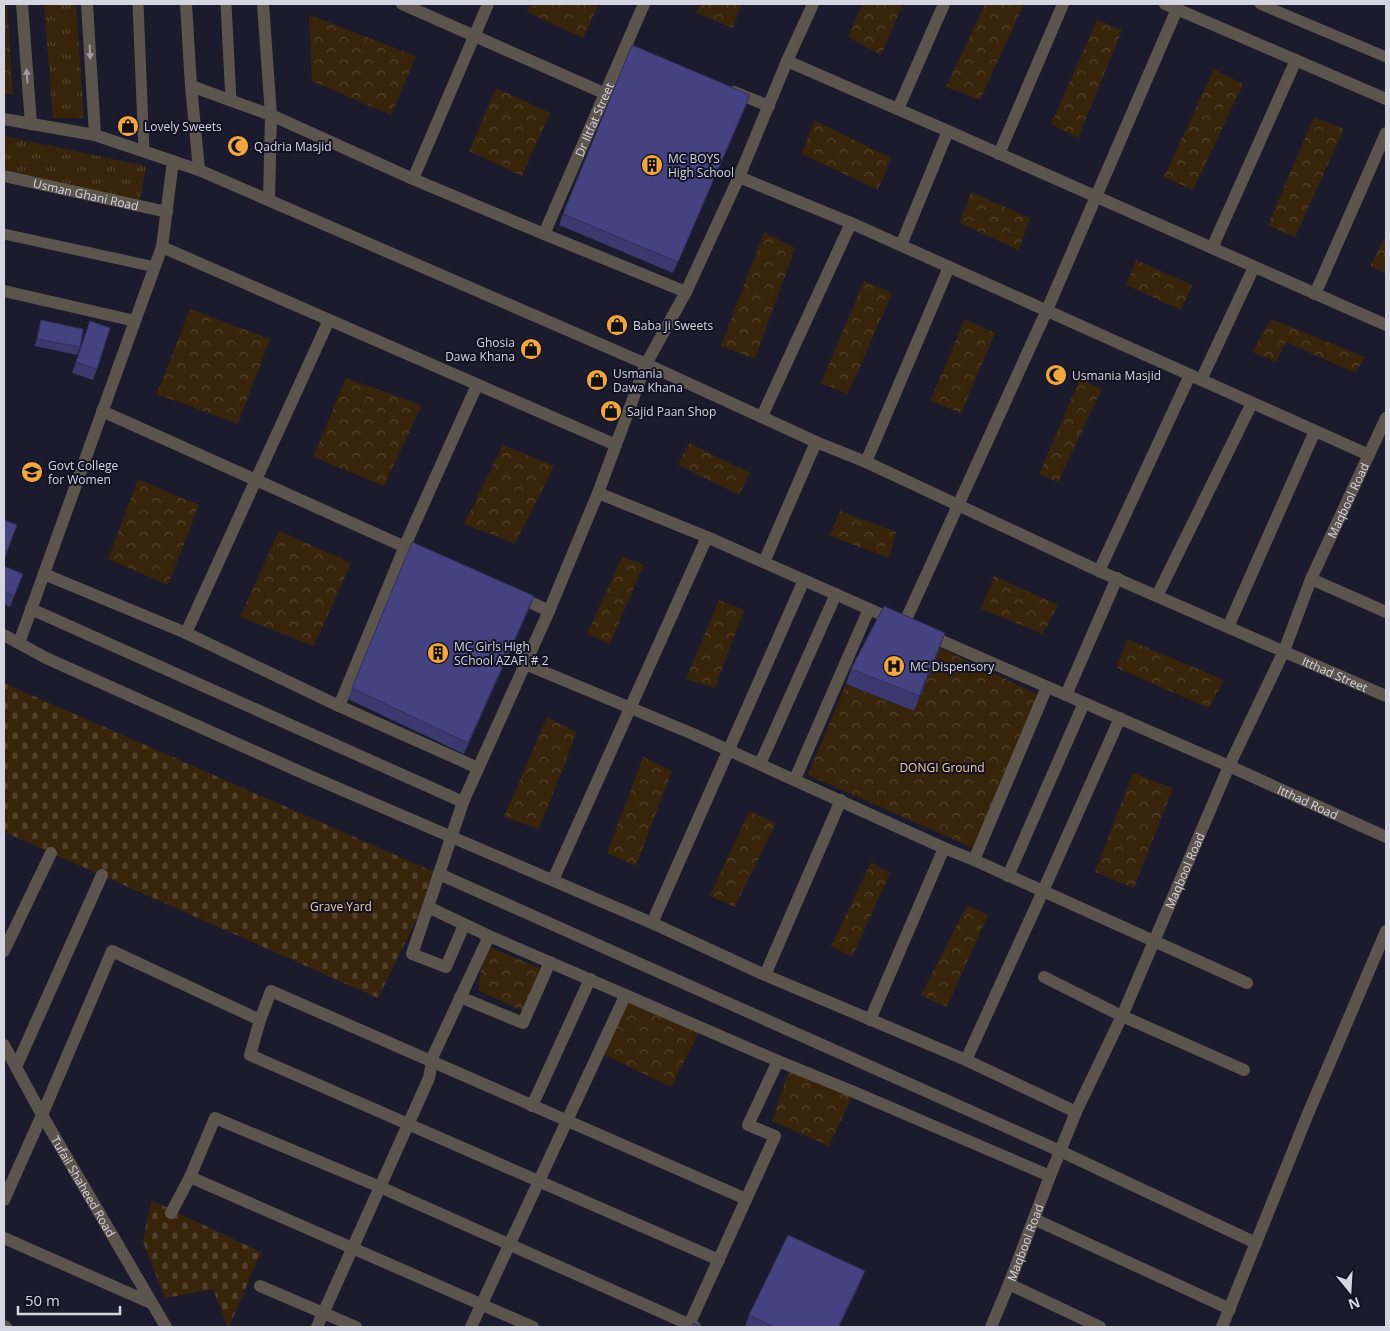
<svg xmlns="http://www.w3.org/2000/svg" width="1390" height="1331" viewBox="0 0 1390 1331" font-family="'Open Sans',sans-serif">
	<style>
		.grass { fill: url(#grass-tufts) }
		.cemetery { fill: url(#cemetery-stones) }
		.park { fill: url(#park-crowns) }
		.lines { fill: none; stroke-linecap: round; stroke-linejoin: round }
		.pedestrian { stroke: #5c554e; stroke-width: 11 }
		.minor { stroke: #5c554e; stroke-width: 12 }
		.tertiary { stroke: #5c554e; stroke-width: 12 }
		.wall { fill: #3b396f }
		.shaded-wall { fill: #302e5a }
		.building { fill: #454281; stroke: #302e5a }
		.oneway { fill: #9f9ca0 }
		.labels { text-anchor: middle; dominant-baseline: central; stroke-width: 4; stroke-linejoin: round; paint-order: stroke }
		.street-label { font-size: 12px; fill: #d6d6e3; stroke: #121223 }
		.poi-label { font-size: 12px; fill: #d6d6e3; stroke: #121223; text-anchor: start }
		.park-label { font-size: 12px; fill: #f7cd9c; stroke: #121223 }
	</style>
	<defs>
		<pattern id="grass-tufts" width="24" height="20" patternUnits="userSpaceOnUse" patternTransform="scale(1.25)"><rect width="24" height="20" fill="#37240a"/><path d="M3 7l-1-3M5 7V3M7 7l1-3M15 17l-1-3M17 17v-4M19 17l1-3" fill="none" stroke="#53432e"/></pattern>
		<pattern id="cemetery-stones" width="16" height="16" patternUnits="userSpaceOnUse" patternTransform="scale(1.25)"><rect width="16" height="16" fill="#37240a"/><path d="M2 7V4a2 2 0 0 1 4 0v3zM10 15v-3a2 2 0 0 1 4 0v3z" fill="#53432e"/></pattern>
		<pattern id="park-crowns" width="20" height="18" patternUnits="userSpaceOnUse" patternTransform="scale(1.25)"><rect width="20" height="18" fill="#37240a"/><path d="M2 6a3 3 0 1 1 6 0M12 15a3 3 0 1 1 6 0" fill="none" stroke="#53432e"/></pattern>
	</defs>
	<rect width="100%" height="100%" fill="#1b1b2d"/>
	<path class="grass" d="M44 4H76L84 118H53Z
		M4 136 146 166 140 201 4 170Z"/>
	<path class="cemetery" d="M4 683 439 874 378 998 4 832Z
		M151 1200 261 1252 229 1327H228L213 1289 165 1298 143 1242Z"/>
	<path class="park" d="M4 4H7L13 95 4 93Z
		M530 4H599L583 38 527 12Z
		M700 4H742L733 28 696 13Z
		M863 4H903L881 55 848 37Z
		M985 4H1024L980 100 946 87Z
		M309 15 416 56 391 115 312 81Z
		M1097 20 1122 30 1078 138 1051 124Z
		M1214 69 1243 84 1193 190 1164 177Z
		M496 88 550 113 522 176 469 151Z
		M1314 117 1344 129 1295 237 1268 225Z
		M814 120 891 158 878 190 802 154Z
		M971 192 1030 218 1019 250 959 223Z
		M764 232 795 248 755 359 721 346Z
		M1386 235V274L1370 266Z
		M1136 260 1192 285 1181 310 1126 285Z
		M864 281 892 293 848 394 821 383Z
		M190 309 270 339 238 424 157 394Z
		M965 319 995 333 961 413 930 401Z
		M1271 319 1365 357 1355 373 1286 342 1276 362 1252 352Z
		M346 378 422 405 384 486 313 457Z
		M1080 379 1102 389 1058 482 1039 474Z
		M689 443 750 473 739 495 678 465Z
		M503 445 554 466 515 544 464 524Z
		M138 479 199 505 168 585 108 559Z
		M840 511 896 532 889 558 830 536Z
		M279 531 351 563 314 646 240 617Z
		M622 557 644 564 610 644 587 634Z
		M994 576 1058 605 1043 634 981 609Z
		M719 600 744 610 715 688 686 679Z
		M1127 639 1224 680 1209 708 1117 668Z
		M940 648 1039 695 975 849 808 775 846 684 914 711Z
		M547 717 577 732 539 829 504 817Z
		M643 757 672 771 636 866 607 853Z
		M1133 773 1173 788 1134 888 1095 872Z
		M749 811 776 823 735 907 710 896Z
		M871 862 890 873 852 957 831 946Z
		M967 905 988 915 947 1007 921 995Z
		M485 945 546 971 527 1013 478 990Z
		M625 996 701 1028 671 1087 599 1052Z
		M790 1067 854 1092 829 1146 772 1121Z"/>
	<g class="lines">
		<path class="pedestrian" d="M138 4 144 151
			M226 4 231 101
			M1260 4 1386 57
			M4 234 155 267"/>
		<g class="minor">
			<path d="M22 4 31 124"/>
			<path d="M87 4 95 135"/>
			<path d="M186 4 191 86 199 170"/>
			<path d="M263 4 271 115 269 200"/>
			<path d="M402 4 606 94"/>
			<path d="M813 4 787 61 739 177 686 292 646 364 598 493 707 537 896 621"/>
			<path d="M1165 4 1386 99"/>
			<path d="M787 61 948 131 1386 325"/>
			<path d="M191 86 271 115 413 179 544 234 686 292"/>
			<path d="M734 92 769 106"/>
			<path d="M898 109 944 4"/>
			<path d="M999 154 1063 4"/>
			<path id="s1" d="M4 176 167 212"/>
			<path d="M739 177 851 223 1369 455"/>
			<path d="M413 179 488 4"/>
			<path id="s2" d="M544 234 644 4"/>
			<path d="M901 245 948 131"/>
			<path d="M162 247 616 445"/>
			<path d="M1212 248 1296 60"/>
			<path d="M1315 294 1386 133"/>
			<path d="M1201 380 1254 267"/>
			<path d="M102 411 423 555"/>
			<path d="M762 416 851 223"/>
			<path d="M866 462 949 267"/>
			<path d="M764 562 816 442"/>
			<path d="M1099 571 1190 375"/>
			<path d="M44 574 186 633 339 706 478 768"/>
			<path d="M1311 579 1386 612"/>
			<path d="M517 596 549 611"/>
			<path d="M1157 596 1252 403"/>
			<path d="M31 609 463 802"/>
			<path d="M904 624 1047 310 1177 9"/>
			<path d="M1228 627 1315 431"/>
			<path d="M186 633 329 320"/>
			<path d="M4 635 46 658 305 774 652 923 765 975 966 1060 1076 1112"/>
			<path id="s3" d="M928 635 1229 766 1386 837"/>
			<path d="M19 643 135 321"/>
			<path d="M525 664 693 734 944 848 974 860 1247 983"/>
			<path d="M1066 695 1117 578"/>
			<path d="M339 706 410 534 477 385"/>
			<path d="M760 764 836 594"/>
			<path d="M795 779 869 609"/>
			<path d="M974 860 1047 687"/>
			<path d="M439 874 1060 1151 1256 1243"/>
			<path d="M1008 876 1084 703"/>
			<path d="M553 880 707 537"/>
			<path d="M428 907 412 954 446 967 464 925"/>
			<path d="M652 923 804 580"/>
			<path d="M489 936 778 1061"/>
			<path d="M4 951 51 853"/>
			<path d="M765 975 841 800"/>
			<path d="M1044 977 1122 1016 1244 1070"/>
			<path d="M460 997 523 1023 550 962"/>
			<path d="M260 1020 271 991 746 1199"/>
			<path d="M870 1020 944 848"/>
			<path d="M966 1060 1043 891 1120 718"/>
			<path d="M16 1067 102 875"/>
			<path d="M532 1106 590 979"/>
			<path d="M190 1177 533 1327"/>
			<path d="M4 1200 42 1115 112 951 260 1020 250 1055 719 1260"/>
			<path d="M171 1213 190 1177 215 1118 380 1187 695 1327"/>
			<path d="M1034 1219 1230 1309"/>
			<path d="M4 1238 151 1303"/>
			<path d="M1009 1284 1100 1327"/>
			<path d="M260 1286 356 1327"/>
			<path d="M4 1326 6 1327"/>
			<path d="M317 1327 429 1078 433 1056 489 936 428 907 463 802 549 611 598 493"/>
			<path d="M471 1327 625 996"/>
			<path d="M688 1327 775 1136 748 1125 778 1061 854 1092 1050 1176"/>
			<path d="M1222 1327 1307 1116 1386 931"/>
		</g>
		<g class="tertiary">
			<path id="s4" d="M4 119 95 135 199 170 646 364 816 442 866 462 1099 571 1386 696"/>
			<path d="M4 291 135 321 162 247 173 161"/>
			<path id="s5" d="M4 1045 42 1115 166 1327"/>
			<path id="s6" d="M991 1327 1009 1284 1050 1176 1076 1112 1122 1016 1229 766 1284 651 1311 579 1386 418"/>
		</g>
	</g>
	<path class="wall" d="M746 106 673 273 559 225 563 214Z
		M41 320 80 347 77 355 35 346 39 328Z
		M90 321 97 369 93 380 72 373Z
		M4 520 17 525 5 558H4Z
		M4 566 19 585 10 607 4 604Z
		M530 607 464 754 348 699 352 688Z
		M940 648 914 711 846 684 851 669Z
		M859 1286 839 1327H745L749 1315Z"/>
	<path class="shaded-wall" d="M750 95 746 106 673 273 678 262Z
		M534 596 530 607 464 754 468 743Z
		M945 633 940 648 914 711 919 696Z
		M865 1271 859 1286 839 1327H838Z"/>
	<path class="building" d="M632 45 750 95 678 262 563 214Z
		M41 320 83 329 80 347 37 339Z
		M90 321 110 328 97 369 76 362Z
		M4 520 17 525 7 551 4 549Z
		M412 542 534 596 468 743 352 688Z
		M4 566 23 574 14 596 4 591Z
		M884 606 945 633 919 696 851 669Z
		M788 1235 865 1271 838 1327H774L749 1315Z
		M694 1323 702 1327H692Z"/>
	<defs><path id="oneway-solid" d="M-6-.8H1V-3.2L6.5 0L1 3.2V.8H-6Z" transform="scale(1.25)"/></defs>
	<g class="oneway">
		<use href="#oneway-solid" transform="translate(90 52) rotate(87)"/>
		<use href="#oneway-solid" transform="translate(27 76) rotate(-94)"/>
	</g>
	<defs>
		<g id="shop-disc" transform="scale(1.125)"><circle r="9.5" fill="#f1a640" stroke="#121223"/><path d="M-5-2.5h2.3a2.7 3.5 0 0 1 5.4 0H5L5.5 6h-11ZM-1.5-2.5h3a1.5 2.3 0 0 0-3 0Z" fill="#111"/></g>
		<g id="mosque-disc" transform="scale(1.125)"><circle r="9.5" fill="#f1a640" stroke="#121223"/><path d="M3.5-4.9A6 6 0 1 0 3.5 4.9A5 5 0 1 1 3.5-4.9Z" fill="#111"/></g>
		<g id="building-disc" transform="scale(1.125)"><circle r="9.5" fill="#f1a640" stroke="#121223"/><path d="M-4-6H4V6H1V3H-1V6H-4ZM-2.5-4.3h1.7v1.8h-1.7ZM.8-4.3h1.7v1.8H.8ZM-2.5-1h1.7V.8h-1.7ZM.8-1h1.7V.8H.8Z" fill="#111"/></g>
		<g id="university-disc" transform="scale(1.125)"><circle r="9.5" fill="#f1a640" stroke="#121223"/><path d="M0-5L7-2L0 1L-7-2ZM-4 1L0 2.5L4 1V4Q0 6-4 4Z" fill="#111"/></g>
		<g id="hospital-disc" transform="scale(1.125)"><circle r="9.5" fill="#f1a640" stroke="#121223"/><path d="M-5-5h3v3.5h4V-5h3V5h-3V1.5h-4V5h-3Z" fill="#111"/></g>
	</defs>
	<g fill-rule="evenodd">
		<use href="#shop-disc" x="128" y="126"/>
		<use href="#mosque-disc" x="238" y="146"/>
		<use href="#building-disc" x="652" y="165"/>
		<use href="#shop-disc" x="617" y="325"/>
		<use href="#shop-disc" x="531" y="349"/>
		<use href="#mosque-disc" x="1056" y="375"/>
		<use href="#shop-disc" x="597" y="380"/>
		<use href="#shop-disc" x="611" y="411"/>
		<use href="#university-disc" x="32" y="472"/>
		<use href="#building-disc" x="438" y="653"/>
		<use href="#hospital-disc" x="894" y="666"/>
	</g>
	<g class="labels">
		<g class="street-label">
			<text stroke="none"><textPath href="#s2" startOffset="125">Dr Iltfat Street</textPath></text>
			<text stroke="none"><textPath href="#s1" startOffset="84">Usman Ghani Road</textPath></text>
			<text stroke="none"><textPath href="#s6" startOffset="901">Maqbool Road</textPath></text>
			<text stroke="none"><textPath href="#s4" startOffset="1445">Itthad Street</textPath></text>
			<text stroke="none"><textPath href="#s3" startOffset="415">Itthad Road</textPath></text>
			<text stroke="none"><textPath href="#s6" startOffset="496">Maqbool Road</textPath></text>
			<text stroke="none"><textPath href="#s5" startOffset="162">Tufail Shaheed Road</textPath></text>
			<text stroke="none"><textPath href="#s6" startOffset="91">Maqbool Road</textPath></text>
		</g>
		<g class="poi-label">
			<text x="144" y="126">Lovely Sweets</text>
			<text x="254" y="146">Qadria Masjid</text>
			<text x="668" y="158">MC BOYS<tspan x="668" dy="14">High School</tspan></text>
			<text x="633" y="325">Baba Ji Sweets</text>
			<text x="515" y="342" text-anchor="end">Ghosia<tspan x="515" dy="14">Dawa Khana</tspan></text>
			<text x="613" y="373">Usmania<tspan x="613" dy="14">Dawa Khana</tspan></text>
			<text x="1072" y="375">Usmania Masjid</text>
			<text x="627" y="411">Sajid Paan Shop</text>
			<text x="48" y="465">Govt College<tspan x="48" dy="14">for Women</tspan></text>
			<text x="454" y="646">MC Girls High<tspan x="454" dy="14">SChool AZAFI # 2</tspan></text>
			<text x="910" y="666">MC Dispensory</text>
		</g>
		<g class="park-label">
			<text x="942" y="767">DONGI Ground</text>
			<text x="341" y="906">Grave Yard</text>
		</g>
	</g>
	<rect width="1390" height="1331" fill="none" stroke="#d6d6e3" stroke-width="10"/>
	<g transform="translate(1350 1291) rotate(162)" stroke="#121223" stroke-width="4" paint-order="stroke">
	<path d="M0-4L9 19L0 12L-9 19Z" fill="#d6d6e3"/>
	<text y="-8" font-size="14" font-weight="bold" text-anchor="middle" fill="#d6d6e3">N</text>
	</g>
	<path d="M18 1306v8h102v-8" fill="none" stroke="#d6d6e3" stroke-width="2.5"/>
	<text x="25" y="1306" font-size="15" fill="#d6d6e3" stroke="#121223" stroke-width="4" paint-order="stroke">50 m</text>
</svg>
